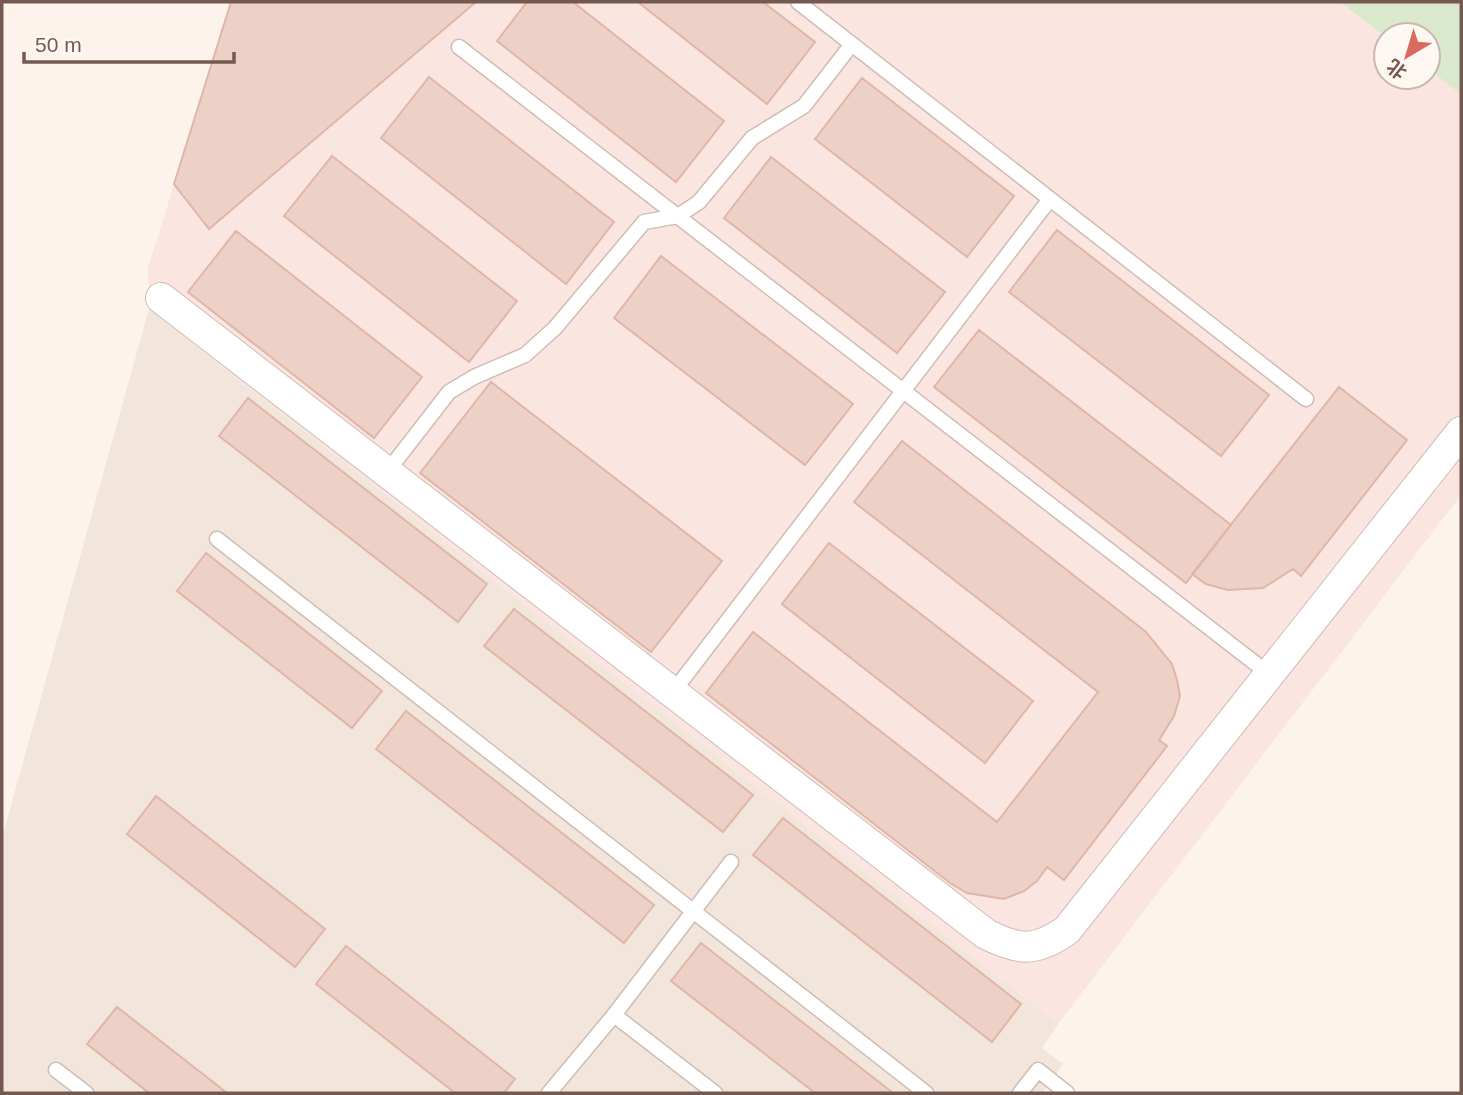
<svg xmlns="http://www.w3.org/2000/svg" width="1463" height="1095" viewBox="0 0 1463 1095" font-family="Helvetica,'Noto Sans SC',sans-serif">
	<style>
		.residential { fill: #f2e5db }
		.commercial { fill: #fae5e1 }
		.green { fill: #dae8cb }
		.building { fill: #eed1c6; stroke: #dfb6a8; stroke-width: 2 }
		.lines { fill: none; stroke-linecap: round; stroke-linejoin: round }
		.service-casing { stroke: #cfbdb4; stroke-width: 17 }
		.minor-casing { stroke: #cfbdb4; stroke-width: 32 }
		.service { stroke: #fff; stroke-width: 14 }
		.minor { stroke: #fff; stroke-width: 30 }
	</style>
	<rect width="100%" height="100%" fill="#fbf3ec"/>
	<path class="residential" d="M149 309 1058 1024 1042 1048 1063 1064 1042 1093H2V838Z"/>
	<path class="commercial" d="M231 2H1340L1386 37V77H1428V69L1461 94V495L1058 1024 149 309 148 268Z"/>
	<path class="green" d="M1340 2H1461V94L1428 69V35L1386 37Z"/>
	<path class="building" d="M231 2H476L209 229 174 184Z
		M527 2H573L724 121 676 182 497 41Z
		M638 2H763L815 42 767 104Z
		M429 77 614 222 566 284 381 138Z
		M862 78 1014 196 967 257 815 139Z
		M332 156 517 301 469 362 284 216Z
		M771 157 945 292 897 353 724 218Z
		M1057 230 1269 395 1221 456 1009 292Z
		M236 231 422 377 374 438 188 292Z
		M661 256 853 404 805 465 614 318Z
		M979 330 1231 525 1186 583 934 387Z
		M491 382 722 561 651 652 420 473Z
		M1339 387 1407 440 1301 576 1293 569 1263 588 1228 590 1206 584 1192 574Z
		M248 398 487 584 458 622 219 436Z
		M902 441 1146 632 1172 664 1177 680 1180 696 1174 716 1159 740 1167 746 1064 880 1047 867 1037 881 1024 891 1004 899 967 893 950 883 706 693 753 632 997 822 1098 692 854 502Z
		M829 543 1033 701 985 763 782 604Z
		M206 553 382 691 352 728 177 591Z
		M514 609 753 795 723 832 484 646Z
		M406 711 654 905 624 943 376 749Z
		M156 796 325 929 295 967 127 834Z
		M783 818 1021 1004 992 1042 753 855Z
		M701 943 893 1093H815L671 981Z
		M346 946 515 1079 504 1093H455L316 984Z
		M117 1007 227 1093H149L87 1044Z"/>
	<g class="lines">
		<g class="service-casing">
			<path id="service" d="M798 2 1306 399
				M459 47 1269 674
				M387 472 449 392 474 377 525 355 555 328 644 222 678 216 699 202 752 138 804 106 852 44
				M217 539 926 1093
				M673 692 1050 199
				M56 1070 86 1093
				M549 1093 614 1015
				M715 1093 614 1015 731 862
				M1020 1093 1038 1070 1067 1093"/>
		</g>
		<g class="minor-casing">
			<path id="minor" d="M161 298 986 934C1019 951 1036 952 1067 930L1461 432"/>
		</g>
		<use href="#service" class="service"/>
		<use href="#minor" class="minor"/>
	</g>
	<rect width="1463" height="1095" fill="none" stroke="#745950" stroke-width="7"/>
	<g transform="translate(1407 56) rotate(218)"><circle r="33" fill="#fef8f2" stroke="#c7b8b1" stroke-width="2"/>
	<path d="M0-5L12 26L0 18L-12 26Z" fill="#d86b5e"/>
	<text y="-10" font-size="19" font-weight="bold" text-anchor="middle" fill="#745950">北</text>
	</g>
	<path d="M24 52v10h210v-10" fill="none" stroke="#745950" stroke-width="3.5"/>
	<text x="35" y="52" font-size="21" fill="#745950" stroke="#fef8f2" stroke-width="5" paint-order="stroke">50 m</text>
</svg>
